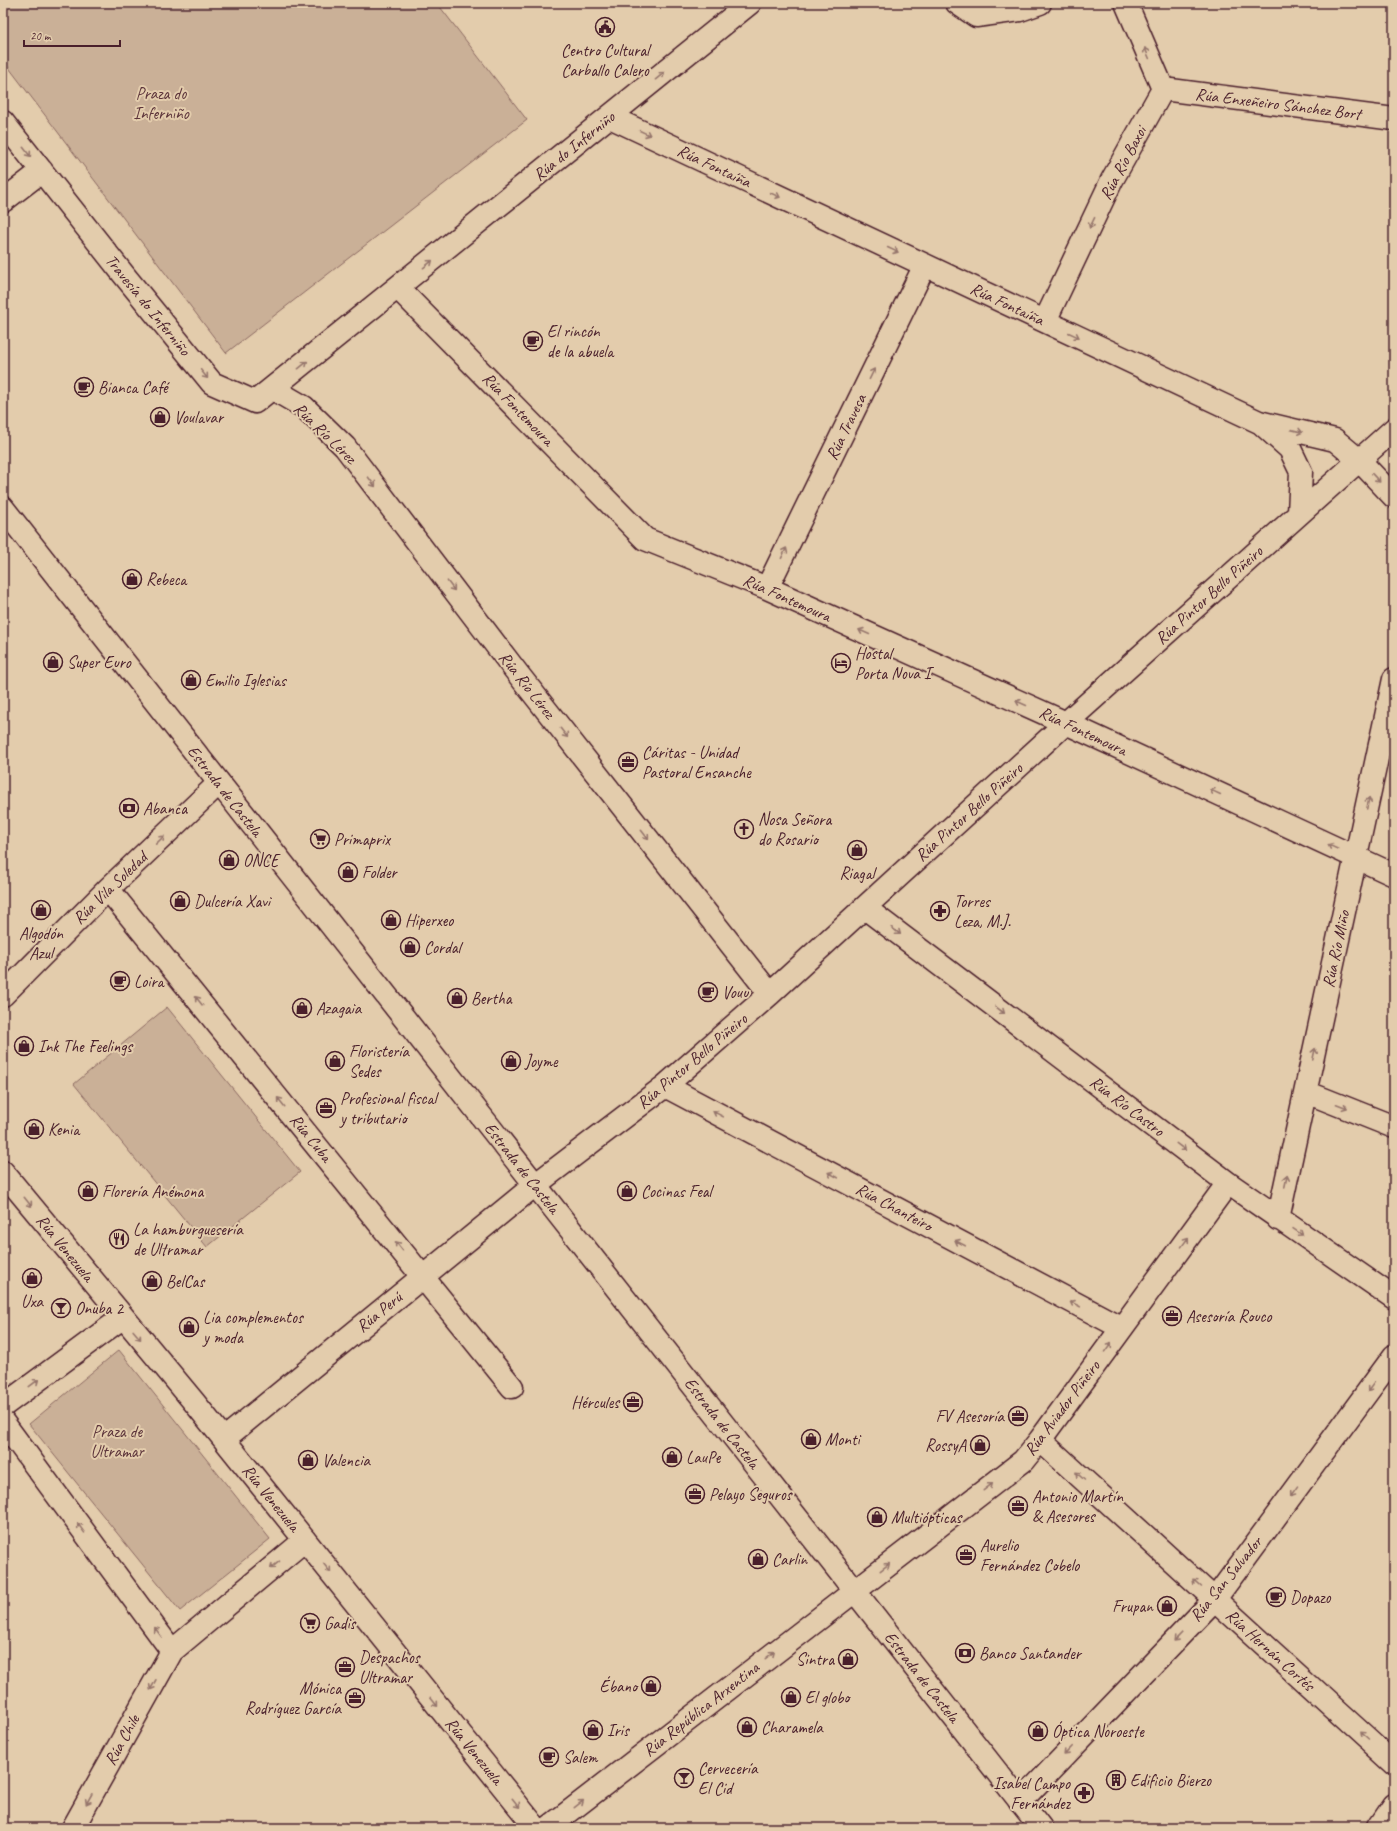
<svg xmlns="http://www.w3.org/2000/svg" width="1397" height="1831" viewBox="0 0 1397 1831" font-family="Caveat,sans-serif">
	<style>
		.green { fill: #cab097; stroke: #8a6861 }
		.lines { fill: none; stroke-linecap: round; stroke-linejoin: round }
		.minor-casing { stroke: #4a1f2b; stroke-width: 25 }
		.secondary-casing { stroke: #4a1f2b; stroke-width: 25 }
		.minor { stroke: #e3ccac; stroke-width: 22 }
		.secondary { stroke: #e3ccac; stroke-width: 22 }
		.oneway { stroke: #96766c }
		.labels { text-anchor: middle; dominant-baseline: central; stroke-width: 4; stroke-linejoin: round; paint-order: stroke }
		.poi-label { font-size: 17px; fill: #4a1f2b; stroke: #e3ccac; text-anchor: start }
		.park-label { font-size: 17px; fill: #5d353b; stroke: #e3ccac }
		.street-label { font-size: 17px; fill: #4a1f2b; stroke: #e3ccac }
	</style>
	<rect width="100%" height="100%" fill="#e3ccac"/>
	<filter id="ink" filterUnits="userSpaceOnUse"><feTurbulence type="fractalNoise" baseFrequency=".025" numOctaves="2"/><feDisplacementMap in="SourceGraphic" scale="8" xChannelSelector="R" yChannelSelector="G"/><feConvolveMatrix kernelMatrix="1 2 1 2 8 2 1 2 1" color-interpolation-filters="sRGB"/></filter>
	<g filter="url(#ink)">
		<path class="green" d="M3 3H437L527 120 226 353 3 60Z
			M167 1007 300 1172 207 1247 74 1084Z
			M119 1350 270 1539 180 1611 29 1424Z"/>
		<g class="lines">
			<g class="minor-casing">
				<path id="minor" d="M957 3 976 16 1020 10 1040 3
					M1126 3 1163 89
					M1163 89 1394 119
					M610 117 1259 422 1335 440 1359 460 1394 497
					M3 122 124 275 212 383 255 402 750 3
					M3 201 42 171
					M398 288 645 539 767 588 1066 723 1394 875
					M1045 321 1112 180 1163 89
					M273 389 304 407 345 447 518 674 770 994
					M1262 424 1290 449 1301 472 1299 513
					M767 588 925 265
					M108 889 512 1387
					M865 908 1228 1183 1394 1298
					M3 995 108 889 219 783
					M665 1086 1122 1328
					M1306 1092 1394 1127
					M3 1172 194 1402 536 1828
					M1278 1219 1394 679
					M3 1406 122 1318
					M3 1422 172 1651 305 1540
					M224 1439 535 1185 665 1086 770 994 1066 723 1394 429
					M1040 1440 1394 1763
					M1020 1802 1215 1599 1394 1356
					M73 1828 172 1651
					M548 1828 1023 1461 1040 1440 1228 1183
					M1379 1828 1394 1806"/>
			</g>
			<g class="secondary-casing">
				<path id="secondary" d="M3 508 1041 1828"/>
			</g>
			<use href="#minor" class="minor"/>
			<use href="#secondary" class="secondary"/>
		</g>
		<defs><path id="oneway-shaft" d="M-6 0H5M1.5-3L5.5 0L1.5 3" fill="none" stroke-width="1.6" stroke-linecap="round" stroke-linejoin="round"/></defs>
		<g class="oneway">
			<use href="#oneway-shaft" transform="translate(1147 53) rotate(-113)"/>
			<use href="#oneway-shaft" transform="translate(660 76) rotate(-39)"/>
			<use href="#oneway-shaft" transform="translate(645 133) rotate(25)"/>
			<use href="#oneway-shaft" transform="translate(27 152) rotate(52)"/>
			<use href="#oneway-shaft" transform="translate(775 195) rotate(25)"/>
			<use href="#oneway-shaft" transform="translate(1092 223) rotate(116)"/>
			<use href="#oneway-shaft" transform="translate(893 250) rotate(25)"/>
			<use href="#oneway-shaft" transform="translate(428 264) rotate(-39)"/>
			<use href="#oneway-shaft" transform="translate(1074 335) rotate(25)"/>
			<use href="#oneway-shaft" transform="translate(303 365) rotate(-39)"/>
			<use href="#oneway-shaft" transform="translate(204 374) rotate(51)"/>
			<use href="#oneway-shaft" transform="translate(872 374) rotate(-64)"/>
			<use href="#oneway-shaft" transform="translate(1297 431) rotate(13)"/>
			<use href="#oneway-shaft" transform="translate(1376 478) rotate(47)"/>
			<use href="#oneway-shaft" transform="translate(372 482) rotate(53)"/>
			<use href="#oneway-shaft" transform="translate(784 553) rotate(-64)"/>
			<use href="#oneway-shaft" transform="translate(451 586) rotate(53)"/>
			<use href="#oneway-shaft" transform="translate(864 632) rotate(-156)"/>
			<use href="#oneway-shaft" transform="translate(1021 703) rotate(-156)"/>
			<use href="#oneway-shaft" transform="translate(564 733) rotate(52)"/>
			<use href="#oneway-shaft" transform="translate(1215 792) rotate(-155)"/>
			<use href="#oneway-shaft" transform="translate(1368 803) rotate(-78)"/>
			<use href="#oneway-shaft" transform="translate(645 835) rotate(52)"/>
			<use href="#oneway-shaft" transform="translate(160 840) rotate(-44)"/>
			<use href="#oneway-shaft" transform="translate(1333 847) rotate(-155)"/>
			<use href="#oneway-shaft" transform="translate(896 931) rotate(37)"/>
			<use href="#oneway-shaft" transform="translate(199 1001) rotate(-129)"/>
			<use href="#oneway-shaft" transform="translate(1000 1010) rotate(37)"/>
			<use href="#oneway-shaft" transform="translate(1314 1054) rotate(-78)"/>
			<use href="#oneway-shaft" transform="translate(281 1102) rotate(-129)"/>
			<use href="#oneway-shaft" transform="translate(1342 1106) rotate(21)"/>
			<use href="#oneway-shaft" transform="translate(718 1114) rotate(-152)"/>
			<use href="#oneway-shaft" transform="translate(1181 1147) rotate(37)"/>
			<use href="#oneway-shaft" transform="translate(833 1175) rotate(-152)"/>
			<use href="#oneway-shaft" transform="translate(1286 1181) rotate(-78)"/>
			<use href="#oneway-shaft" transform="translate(28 1202) rotate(51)"/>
			<use href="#oneway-shaft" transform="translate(1298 1232) rotate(34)"/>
			<use href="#oneway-shaft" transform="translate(1185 1242) rotate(-54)"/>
			<use href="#oneway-shaft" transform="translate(960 1243) rotate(-152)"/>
			<use href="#oneway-shaft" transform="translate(399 1246) rotate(-129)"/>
			<use href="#oneway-shaft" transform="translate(1075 1304) rotate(-152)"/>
			<use href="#oneway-shaft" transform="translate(137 1335) rotate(50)"/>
			<use href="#oneway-shaft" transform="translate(1108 1347) rotate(-54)"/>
			<use href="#oneway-shaft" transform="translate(34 1383) rotate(-37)"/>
			<use href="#oneway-shaft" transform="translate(1371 1387) rotate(126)"/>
			<use href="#oneway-shaft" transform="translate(1080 1476) rotate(-138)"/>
			<use href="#oneway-shaft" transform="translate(988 1487) rotate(-38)"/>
			<use href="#oneway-shaft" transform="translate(1294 1492) rotate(126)"/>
			<use href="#oneway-shaft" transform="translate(81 1528) rotate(-126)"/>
			<use href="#oneway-shaft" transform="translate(275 1565) rotate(140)"/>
			<use href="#oneway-shaft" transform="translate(885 1567) rotate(-38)"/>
			<use href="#oneway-shaft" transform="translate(327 1568) rotate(51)"/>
			<use href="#oneway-shaft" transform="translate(1197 1583) rotate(-138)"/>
			<use href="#oneway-shaft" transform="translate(158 1632) rotate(-126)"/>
			<use href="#oneway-shaft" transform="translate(1178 1637) rotate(134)"/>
			<use href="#oneway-shaft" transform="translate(770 1655) rotate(-38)"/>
			<use href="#oneway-shaft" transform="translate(153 1685) rotate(119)"/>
			<use href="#oneway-shaft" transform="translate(434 1702) rotate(51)"/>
			<use href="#oneway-shaft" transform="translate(1365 1737) rotate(-138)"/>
			<use href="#oneway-shaft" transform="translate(1068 1751) rotate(134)"/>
			<use href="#oneway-shaft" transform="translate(89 1799) rotate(119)"/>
			<use href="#oneway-shaft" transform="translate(516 1803) rotate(51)"/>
			<use href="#oneway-shaft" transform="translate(579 1804) rotate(-38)"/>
		</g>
	</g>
	<defs>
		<g id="civic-ring" transform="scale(1)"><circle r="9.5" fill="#e3ccac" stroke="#4a1f2b" stroke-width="1.5"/><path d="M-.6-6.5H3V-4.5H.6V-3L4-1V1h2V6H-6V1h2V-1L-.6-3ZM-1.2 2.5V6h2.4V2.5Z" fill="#4a1f2b"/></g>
		<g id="cafe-ring" transform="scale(1)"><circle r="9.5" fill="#e3ccac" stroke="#4a1f2b" stroke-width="1.5"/><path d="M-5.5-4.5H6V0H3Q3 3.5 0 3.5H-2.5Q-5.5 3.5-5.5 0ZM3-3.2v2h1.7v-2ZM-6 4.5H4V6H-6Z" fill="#4a1f2b"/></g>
		<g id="shop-ring" transform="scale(1)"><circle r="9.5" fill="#e3ccac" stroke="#4a1f2b" stroke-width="1.5"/><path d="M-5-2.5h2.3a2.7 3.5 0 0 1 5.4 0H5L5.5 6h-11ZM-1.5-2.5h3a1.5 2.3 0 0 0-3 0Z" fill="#4a1f2b"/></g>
		<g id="hotel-ring" transform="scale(1)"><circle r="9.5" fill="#e3ccac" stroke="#4a1f2b" stroke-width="1.5"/><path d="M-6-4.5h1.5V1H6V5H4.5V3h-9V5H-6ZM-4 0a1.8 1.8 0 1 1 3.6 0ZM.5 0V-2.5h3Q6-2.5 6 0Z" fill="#4a1f2b"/></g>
		<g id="office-ring" transform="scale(1)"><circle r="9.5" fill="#e3ccac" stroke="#4a1f2b" stroke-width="1.5"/><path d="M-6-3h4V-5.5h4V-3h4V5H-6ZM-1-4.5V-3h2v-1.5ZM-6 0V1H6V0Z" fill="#4a1f2b"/></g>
		<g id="bank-ring" transform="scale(1)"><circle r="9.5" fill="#e3ccac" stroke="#4a1f2b" stroke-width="1.5"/><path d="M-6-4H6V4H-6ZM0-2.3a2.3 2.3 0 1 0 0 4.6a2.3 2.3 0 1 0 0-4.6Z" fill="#4a1f2b"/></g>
		<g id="church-ring" transform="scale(1)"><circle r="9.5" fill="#e3ccac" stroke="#4a1f2b" stroke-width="1.5"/><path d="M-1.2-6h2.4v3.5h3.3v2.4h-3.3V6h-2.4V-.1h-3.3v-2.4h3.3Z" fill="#4a1f2b"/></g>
		<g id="supermarket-ring" transform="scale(1)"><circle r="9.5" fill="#e3ccac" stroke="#4a1f2b" stroke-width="1.5"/><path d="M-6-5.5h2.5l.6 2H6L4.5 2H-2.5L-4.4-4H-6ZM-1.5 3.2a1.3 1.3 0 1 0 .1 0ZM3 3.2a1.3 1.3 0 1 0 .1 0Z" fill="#4a1f2b"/></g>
		<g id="pharmacy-ring" transform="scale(1)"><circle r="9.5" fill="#e3ccac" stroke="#4a1f2b" stroke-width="1.5"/><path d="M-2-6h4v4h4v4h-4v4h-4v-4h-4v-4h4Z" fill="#4a1f2b"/></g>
		<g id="restaurant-ring" transform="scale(1)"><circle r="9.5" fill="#e3ccac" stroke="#4a1f2b" stroke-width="1.5"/><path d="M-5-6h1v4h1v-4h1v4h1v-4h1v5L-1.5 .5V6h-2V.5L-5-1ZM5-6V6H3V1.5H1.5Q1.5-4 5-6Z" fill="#4a1f2b"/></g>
		<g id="bar-ring" transform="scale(1)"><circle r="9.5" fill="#e3ccac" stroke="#4a1f2b" stroke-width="1.5"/><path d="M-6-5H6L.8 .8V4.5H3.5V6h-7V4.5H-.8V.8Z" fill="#4a1f2b"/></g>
		<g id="building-ring" transform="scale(1)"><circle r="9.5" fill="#e3ccac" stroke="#4a1f2b" stroke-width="1.5"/><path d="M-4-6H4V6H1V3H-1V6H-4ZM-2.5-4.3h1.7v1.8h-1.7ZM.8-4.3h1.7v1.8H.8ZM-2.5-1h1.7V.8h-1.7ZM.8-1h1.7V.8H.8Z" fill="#4a1f2b"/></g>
	</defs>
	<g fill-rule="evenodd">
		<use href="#civic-ring" x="605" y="27"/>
		<use href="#cafe-ring" x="533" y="341"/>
		<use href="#cafe-ring" x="84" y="387"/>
		<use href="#shop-ring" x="160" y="417"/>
		<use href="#shop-ring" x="132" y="579"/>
		<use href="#shop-ring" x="53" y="662"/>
		<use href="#hotel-ring" x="841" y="663"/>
		<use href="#shop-ring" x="191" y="680"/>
		<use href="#office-ring" x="628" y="762"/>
		<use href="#bank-ring" x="129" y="808"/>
		<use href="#church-ring" x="744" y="829"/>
		<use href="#supermarket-ring" x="320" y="839"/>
		<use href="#shop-ring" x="857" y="850"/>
		<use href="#shop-ring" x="229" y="860"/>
		<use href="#shop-ring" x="348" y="872"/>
		<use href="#shop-ring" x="180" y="901"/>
		<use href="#shop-ring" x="41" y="910"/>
		<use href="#pharmacy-ring" x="940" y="911"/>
		<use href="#shop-ring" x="391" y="920"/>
		<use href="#shop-ring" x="410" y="947"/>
		<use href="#cafe-ring" x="120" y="981"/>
		<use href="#cafe-ring" x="708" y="992"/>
		<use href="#shop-ring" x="457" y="998"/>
		<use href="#shop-ring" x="302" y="1008"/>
		<use href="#shop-ring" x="24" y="1046"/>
		<use href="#shop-ring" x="335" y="1061"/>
		<use href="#shop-ring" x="511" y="1061"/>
		<use href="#office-ring" x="326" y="1108"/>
		<use href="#shop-ring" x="34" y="1129"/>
		<use href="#shop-ring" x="88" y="1191"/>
		<use href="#shop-ring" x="627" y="1191"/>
		<use href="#restaurant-ring" x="119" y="1239"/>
		<use href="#shop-ring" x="32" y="1278"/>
		<use href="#shop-ring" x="152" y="1281"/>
		<use href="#bar-ring" x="61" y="1308"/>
		<use href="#office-ring" x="1172" y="1316"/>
		<use href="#shop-ring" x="189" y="1327"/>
		<use href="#office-ring" x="633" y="1402"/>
		<use href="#office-ring" x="1018" y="1416"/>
		<use href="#shop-ring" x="811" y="1439"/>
		<use href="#shop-ring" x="980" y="1445"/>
		<use href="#shop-ring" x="672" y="1457"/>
		<use href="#shop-ring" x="308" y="1460"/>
		<use href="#office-ring" x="695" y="1494"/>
		<use href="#office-ring" x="1018" y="1506"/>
		<use href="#shop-ring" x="877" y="1517"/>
		<use href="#office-ring" x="966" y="1555"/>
		<use href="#shop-ring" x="758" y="1559"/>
		<use href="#cafe-ring" x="1276" y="1597"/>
		<use href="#shop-ring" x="1167" y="1606"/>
		<use href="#supermarket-ring" x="310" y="1623"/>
		<use href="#bank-ring" x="965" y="1653"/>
		<use href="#shop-ring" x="848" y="1659"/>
		<use href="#office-ring" x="345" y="1667"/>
		<use href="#shop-ring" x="651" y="1686"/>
		<use href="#shop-ring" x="791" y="1697"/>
		<use href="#office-ring" x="355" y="1698"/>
		<use href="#shop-ring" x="747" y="1727"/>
		<use href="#shop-ring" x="593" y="1730"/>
		<use href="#shop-ring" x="1038" y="1731"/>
		<use href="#cafe-ring" x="549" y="1757"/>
		<use href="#bar-ring" x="684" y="1778"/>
		<use href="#building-ring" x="1116" y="1780"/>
		<use href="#pharmacy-ring" x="1084" y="1793"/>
	</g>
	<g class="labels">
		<g class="poi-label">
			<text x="605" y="50" text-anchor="middle">Centro Cultural<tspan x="605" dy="20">Carballo Calero</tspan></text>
			<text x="547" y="331">El rincón<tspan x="547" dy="20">de la abuela</tspan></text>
			<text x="98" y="387">Bianca Café</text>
			<text x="174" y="417">Voulavar</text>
			<text x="146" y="579">Rebeca</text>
			<text x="855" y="653">Hostal<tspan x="855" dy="20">Porta Nova I</tspan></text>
			<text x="67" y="662">Super Euro</text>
			<text x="205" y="680">Emilio Iglesias</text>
			<text x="642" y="752">Cáritas - Unidad<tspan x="642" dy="20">Pastoral Ensanche</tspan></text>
			<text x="143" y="808">Abanca</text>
			<text x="758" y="819">Nosa Señora<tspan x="758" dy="20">do Rosario</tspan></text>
			<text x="334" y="839">Primaprix</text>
			<text x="243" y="860">ONCE</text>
			<text x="362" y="872">Folder</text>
			<text x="857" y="873" text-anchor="middle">Riagal</text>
			<text x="194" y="901">Dulcería Xavi</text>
			<text x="954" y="901">Torres<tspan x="954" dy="20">Leza, M.J.</tspan></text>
			<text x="405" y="920">Hiperxeo</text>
			<text x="41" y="933" text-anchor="middle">Algodón<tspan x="41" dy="20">Azul</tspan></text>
			<text x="424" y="947">Cordal</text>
			<text x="134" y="981">Loira</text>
			<text x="722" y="992">Vouu</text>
			<text x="471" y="998">Bertha</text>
			<text x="316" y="1008">Azagaia</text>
			<text x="38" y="1046">Ink The Feelings</text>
			<text x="349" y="1051">Floristería<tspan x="349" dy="20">Sedes</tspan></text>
			<text x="525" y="1061">Joyme</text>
			<text x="340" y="1098">Profesional fiscal<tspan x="340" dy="20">y tributario</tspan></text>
			<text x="48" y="1129">Kenia</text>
			<text x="102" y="1191">Florería Anémona</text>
			<text x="641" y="1191">Cocinas Feal</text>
			<text x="133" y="1229">La hamburguesería<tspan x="133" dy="20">de Ultramar</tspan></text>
			<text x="166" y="1281">BelCas</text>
			<text x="32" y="1301" text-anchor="middle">Uxa</text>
			<text x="75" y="1308">Onuba 2</text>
			<text x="1186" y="1316">Asesoría Rouco</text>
			<text x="203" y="1317">Lia complementos<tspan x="203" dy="20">y moda</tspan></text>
			<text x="619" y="1402" text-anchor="end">Hércules</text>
			<text x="1004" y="1416" text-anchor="end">FV Asesoría</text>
			<text x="825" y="1439">Monti</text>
			<text x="966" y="1445" text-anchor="end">RossyA</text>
			<text x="686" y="1457">LauPe</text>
			<text x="322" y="1460">Valencia</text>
			<text x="709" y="1494">Pelayo Seguros</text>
			<text x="1032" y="1496">Antonio Martín<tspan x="1032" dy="20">&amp; Asesores</tspan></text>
			<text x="891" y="1517">Multiópticas</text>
			<text x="980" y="1545">Aurelio<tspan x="980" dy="20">Fernández Cobelo</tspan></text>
			<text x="772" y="1559">Carlin</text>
			<text x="1290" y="1597">Dopazo</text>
			<text x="1153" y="1606" text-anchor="end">Frupan</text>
			<text x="324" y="1623">Gadis</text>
			<text x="979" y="1653">Banco Santander</text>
			<text x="359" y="1657">Despachos<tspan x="359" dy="20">Ultramar</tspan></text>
			<text x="834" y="1659" text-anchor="end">Sintra</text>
			<text x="637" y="1686" text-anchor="end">Ébano</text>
			<text x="341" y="1688" text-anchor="end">Mónica<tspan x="341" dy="20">Rodríguez García</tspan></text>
			<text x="805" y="1697">El globo</text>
			<text x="761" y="1727">Charamela</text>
			<text x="607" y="1730">Iris</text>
			<text x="1052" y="1731">Óptica Noroeste</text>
			<text x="563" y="1757">Salem</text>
			<text x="698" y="1768">Cervecería<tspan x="698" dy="20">El Cid</tspan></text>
			<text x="1130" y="1780">Edificio Bierzo</text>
			<text x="1070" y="1783" text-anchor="end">Isabel Campo<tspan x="1070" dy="20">Fernández</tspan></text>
		</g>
		<g class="park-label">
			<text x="161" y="93">Praza do<tspan x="161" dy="20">Inferniño</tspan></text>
			<text x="117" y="1431">Praza de<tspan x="117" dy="20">Ultramar</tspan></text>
		</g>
		<g class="street-label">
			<text transform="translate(1278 104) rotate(7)">Rúa Enxeñeiro Sánchez Bort</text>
			<text transform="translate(574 146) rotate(-39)">Rúa do Inferniño</text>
			<text transform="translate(1123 163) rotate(-62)">Rúa Río Baxoi</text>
			<text transform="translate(714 166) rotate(25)">Rúa Fontaíña</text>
			<text transform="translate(1007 304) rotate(25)">Rúa Fontaíña</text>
			<text transform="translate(148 305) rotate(51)">Travesía do Inferniño</text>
			<text transform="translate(518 409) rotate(46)">Rúa Fontemoura</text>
			<text transform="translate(846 427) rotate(-64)">Rúa Travesa</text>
			<text transform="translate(325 433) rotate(44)">Rúa Río Lérez</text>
			<text transform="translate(1209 595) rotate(-42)">Rúa Pintor Bello Piñeiro</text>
			<text transform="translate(787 598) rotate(24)">Rúa Fontemoura</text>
			<text transform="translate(527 685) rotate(52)">Rúa Río Lérez</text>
			<text transform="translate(1083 731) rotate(25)">Rúa Fontemoura</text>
			<text transform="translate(225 791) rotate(52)">Estrada de Castela</text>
			<text transform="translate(969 812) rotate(-42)">Rúa Pintor Bello Piñeiro</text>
			<text transform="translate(110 888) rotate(-44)">Rúa Vila Soledad</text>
			<text transform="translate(1336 949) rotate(-78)">Rúa Río Miño</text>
			<text transform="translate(692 1061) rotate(-40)">Rúa Pintor Bello Piñeiro</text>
			<text transform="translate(1127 1106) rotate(37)">Rúa Río Castro</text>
			<text transform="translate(311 1138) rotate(51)">Rúa Cuba</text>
			<text transform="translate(522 1168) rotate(52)">Estrada de Castela</text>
			<text transform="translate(894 1207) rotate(28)">Rúa Chanteiro</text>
			<text transform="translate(65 1248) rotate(51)">Rúa Venezuela</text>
			<text transform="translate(379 1312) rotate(-39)">Rúa Perú</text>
			<text transform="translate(1062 1408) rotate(-53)">Rúa Aviador Piñeiro</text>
			<text transform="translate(722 1423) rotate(52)">Estrada de Castela</text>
			<text transform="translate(271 1498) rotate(51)">Rúa Venezuela</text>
			<text transform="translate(1226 1579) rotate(-51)">Rúa San Salvador</text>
			<text transform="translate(1270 1650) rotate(42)">Rúa Hernán Cortés</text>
			<text transform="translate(922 1677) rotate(52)">Estrada de Castela</text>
			<text transform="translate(701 1709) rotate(-38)">Rúa República Arxentina</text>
			<text transform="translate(122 1740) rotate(-61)">Rúa Chile</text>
			<text transform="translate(474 1751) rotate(51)">Rúa Venezuela</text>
		</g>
	</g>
	<rect width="1397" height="1831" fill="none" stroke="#e3ccac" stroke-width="16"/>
	<rect x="8" y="8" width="1381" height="1815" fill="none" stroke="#4a1f2b" stroke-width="1.5" filter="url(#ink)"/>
	<path d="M24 40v6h96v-6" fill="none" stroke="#4a1f2b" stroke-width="2"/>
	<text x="30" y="40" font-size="12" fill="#4a1f2b" stroke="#e3ccac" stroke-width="3" paint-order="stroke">20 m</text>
</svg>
